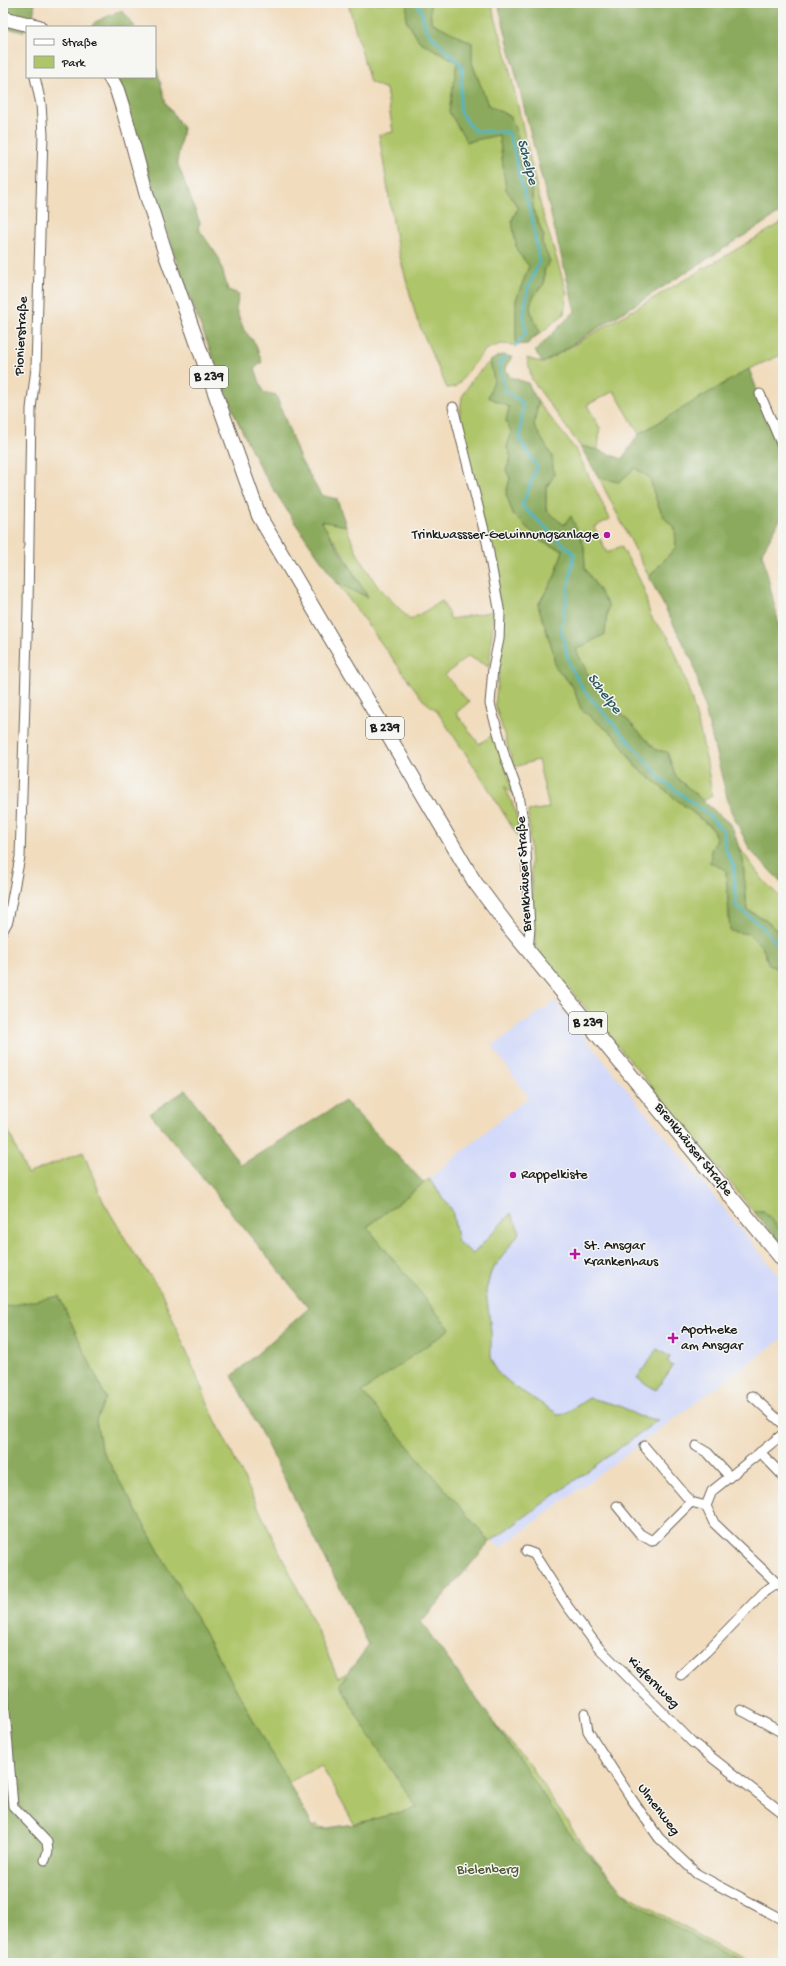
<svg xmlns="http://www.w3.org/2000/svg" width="786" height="1966" viewBox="0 0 786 1966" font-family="'Gochi Hand',sans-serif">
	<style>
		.built { fill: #d2d9f9 }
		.green { fill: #afc569; stroke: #667042 }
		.forest { fill: #8baa5d; stroke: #54633c }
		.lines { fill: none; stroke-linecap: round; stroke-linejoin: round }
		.stream { stroke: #4bb6c9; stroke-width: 2.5 }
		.minor-casing { stroke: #675f54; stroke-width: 11 }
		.primary-casing { stroke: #675f54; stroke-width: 16 }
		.minor { stroke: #fff; stroke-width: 9 }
		.primary { stroke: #fff; stroke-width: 14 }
		.poi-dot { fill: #b5179e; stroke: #f6f6f2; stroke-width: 1.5 }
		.labels { text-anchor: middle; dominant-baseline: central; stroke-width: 3; stroke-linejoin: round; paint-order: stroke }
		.shield { fill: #f6f6f2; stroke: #5d5d5c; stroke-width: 1 }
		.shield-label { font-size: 13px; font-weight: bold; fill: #1c1c1c }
		.street-label { font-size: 14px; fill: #1c1c1c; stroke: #f6f6f2 }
		.poi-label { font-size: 14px; fill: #1c1c1c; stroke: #f6f6f2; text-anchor: start }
		.park-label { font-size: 14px; fill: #4f5737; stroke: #f6f6f2 }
		.water-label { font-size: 15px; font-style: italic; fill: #2f5a61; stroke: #f6f6f2 }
	</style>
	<rect width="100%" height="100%" fill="#f6f6f2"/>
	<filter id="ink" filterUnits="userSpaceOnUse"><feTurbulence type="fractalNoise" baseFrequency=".025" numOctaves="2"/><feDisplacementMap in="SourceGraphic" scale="8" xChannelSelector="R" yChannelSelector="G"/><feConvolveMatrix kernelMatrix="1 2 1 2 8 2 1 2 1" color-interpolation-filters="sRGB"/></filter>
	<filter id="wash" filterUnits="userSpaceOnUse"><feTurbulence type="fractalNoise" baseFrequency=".012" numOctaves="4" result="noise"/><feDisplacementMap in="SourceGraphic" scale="16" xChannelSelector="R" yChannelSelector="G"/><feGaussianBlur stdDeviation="0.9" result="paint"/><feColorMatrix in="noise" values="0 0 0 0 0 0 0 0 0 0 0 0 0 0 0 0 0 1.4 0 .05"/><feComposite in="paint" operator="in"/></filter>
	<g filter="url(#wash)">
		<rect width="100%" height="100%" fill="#f1dcbd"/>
		<path class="built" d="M555 1001 783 1281V1338L500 1548 446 1491 424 1183 528 1097 492 1046Z"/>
		<path class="green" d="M348 3H407L419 41 457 62 449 112 499 134 506 189 518 208 512 220 517 251 529 266 516 300V345L500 344 485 350 456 387 447 388 417 320 397 246 379 135 393 132 386 89 370 82Z
			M430 3H491L506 54 542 211 567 293 564 314 527 344 540 332C528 308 525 305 544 284V271L550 261 541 243 544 236 534 213 531 186 515 155 511 117 488 105 472 63V43L431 22Z
			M783 222V354L749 369 639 434 614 391 587 405 600 428 598 450 580 446 532 380 527 358 543 363Z
			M490 361 494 380 509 407 506 421 511 432 507 448 511 457 506 470 510 478 506 494 513 514 542 542 563 550 555 576 538 605 553 651 555 666 573 687 581 709 616 737 636 767 712 828 717 840 711 850 726 870 730 930 749 934 763 948 769 965 783 971V1233L764 1211H753L675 1114 535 948 528 811 549 808 538 760 514 767 495 704 502 647V614L459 419 462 397 473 378Z
			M538 402 576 450 610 519 594 527 607 553 621 546C628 559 637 573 643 587 646 596 647 607 651 616 655 625 666 631 670 640 690 686 706 746 712 796L703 801 676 777 667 752 656 750 593 684 575 650 605 634 608 605 585 568 584 546 570 517 564 525 546 511V488L554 475 534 426Z
			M635 468 650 478C654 495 660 518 675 528L676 547 649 577 599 478 619 482Z
			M320 520 346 526 357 553 376 584 410 620 442 601 451 619 494 611 489 667 468 656 445 675 469 702 456 713 479 744 494 734 515 796 504 786C514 804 519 819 520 840L480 775 436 710 423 700 337 583 367 597 342 552Z
			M738 846 764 881 783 900V936L764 919 747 910 743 860Z
			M3 1118 27 1174 83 1152 103 1201 133 1252 161 1291 213 1415 310 1614 338 1678 424 1627 490 1718 530 1766 585 1848 623 1892 746 1963H324L309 1831 317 1824V1827L345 1830 410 1810 354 1824 321 1765 288 1783 101 1448 96 1420 106 1398 59 1297 3 1307Z
			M429 1179 452 1210 458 1242 473 1254 511 1213 520 1232 491 1272 486 1291 491 1331V1357L496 1371 515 1387 558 1414 566 1413 589 1398 620 1406 638 1416 658 1420 490 1542 361 1392 450 1329 367 1227Z
			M657 1349 670 1357 667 1362 673 1366 656 1390 637 1378Z"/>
		<path class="forest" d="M3 3H35L33 17 23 32 3 27Z
			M407 3H430L431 22 472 43V63L488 105 511 117 520 143 516 155 531 186 534 213 544 236 542 243 550 261 544 271V284C525 305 528 308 540 332L527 344 516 345V300L529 266 517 251 512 220 518 208 506 189 499 135 467 142 449 112 457 62 419 41 406 20Z
			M498 3H783V211L543 363 535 351 575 311Z
			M122 10 135 27H92L95 22Z
			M155 62 166 103 183 128 177 162 200 223 198 228 219 258 228 290 239 294 236 309 244 330 255 343 262 362 255 368 263 392 276 395 300 459 321 495 337 499 346 526 321 521 368 597 337 583 295 523 260 468 236 418 179 269 151 181 125 107 106 77H155Z
			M501 355 512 357 505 368 510 377 528 383 538 402 534 426 552 456 554 475 546 488V510L564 525 571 516 584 546 585 568 608 605 605 634 576 650 593 684 656 750 667 752 676 777 732 826 743 860 747 910 764 919 783 936V971L769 965 763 948 749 934 730 931 726 870 710 863 711 850 717 840 712 828 636 767 616 737 581 709 573 687 555 666 553 651 538 605 555 576 563 550 542 542 513 514 506 494 510 478 506 470 511 457 507 448 511 432 506 421 509 407 488 397 494 380 490 361Z
			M749 369 783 458V506L780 520 762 552 783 642V884L750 850 730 809 693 662 649 577 676 547 675 528C660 518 654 495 650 478L635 468 619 482 599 478 580 446 598 450 622 459 639 434Z
			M186 1090 241 1165 345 1101 424 1183 367 1227 450 1329 362 1392 490 1542 421 1622 492 1720 572 1837 632 1901 738 1963H3V1307L59 1296 106 1398 96 1420 101 1448 315 1830 354 1824 417 1808 363 1726 340 1684 369 1645 232 1376 309 1308 150 1113Z
			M753 1211H764L783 1233V1245Z"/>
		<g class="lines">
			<path class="stream" d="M418 3 427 31 462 66 460 112 474 131 508 132 513 145 519 176 532 218 539 262 528 288 524 315 526 333 515 346
				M506 356 499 364 505 391 523 403 520 440 537 467 522 506 574 554 561 629 569 663 584 691 635 748 663 781 705 812 724 832 725 848 734 867 736 906 761 926 783 950"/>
		</g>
	</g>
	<g filter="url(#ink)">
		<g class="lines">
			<g class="minor-casing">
				<path id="minor" d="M760 394 783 448
					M453 407 487 542 500 614 499 639 493 668 490 704 505 757 519 795 525 833 530 928 528 951
					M3 930 8 921 20 857 28 607 31 409 36 368 43 135 41 104 35 77
					M752 1396 783 1424
					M644 1446 691 1502
					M696 1446 708 1453 729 1476
					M760 1452 783 1476
					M617 1506 640 1534 652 1541 691 1502 706 1506 714 1523 783 1589
					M706 1506 712 1491 783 1434
					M526 1551 534 1554 568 1607 599 1648 692 1742 783 1813
					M681 1675 706 1652 765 1591 777 1583
					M3 1687 13 1806 47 1842 48 1851 45 1860
					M741 1710 783 1733
					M585 1713 588 1731 631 1798 659 1838 697 1874 783 1920"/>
			</g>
			<g class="primary-casing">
				<path id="primary" d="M3 18 39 27
					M110 77 117 90 124 112 147 196 166 255 259 516 474 881 507 925 783 1260"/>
			</g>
			<use href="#minor" class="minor"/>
			<use href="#primary" class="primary"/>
		</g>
	</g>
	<g class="poi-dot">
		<circle cx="607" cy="535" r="4"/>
		<circle cx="513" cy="1175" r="4"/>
		<path d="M573 1248h4v4h4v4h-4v4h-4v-4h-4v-4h4z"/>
		<path d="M671 1332h4v4h4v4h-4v4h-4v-4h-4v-4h4z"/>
	</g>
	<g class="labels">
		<g class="shield">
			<rect x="190" y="366" width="38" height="22" rx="3"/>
			<rect x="366" y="717" width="38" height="22" rx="3"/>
			<rect x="569" y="1012" width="38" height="22" rx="3"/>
		</g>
		<g class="shield-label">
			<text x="209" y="377">B 239</text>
			<text x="385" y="728">B 239</text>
			<text x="588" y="1023">B 239</text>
		</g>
		<g class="street-label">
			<text transform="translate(22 336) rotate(-87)">Pionierstraße</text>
			<text transform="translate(525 874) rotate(-93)">Brenkhäuser Straße</text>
			<text transform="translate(693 1150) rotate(51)">Brenkhäuser Straße</text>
			<text transform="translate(653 1683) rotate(45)">Kiefernweg</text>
			<text transform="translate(658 1810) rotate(53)">Ulmenweg</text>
		</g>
		<g class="poi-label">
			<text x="599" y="535" text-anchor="end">Trinkwassser-Gewinnungsanlage</text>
			<text x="521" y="1175">Rappelkiste</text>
			<text x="584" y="1246">St. Ansgar<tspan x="584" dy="16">Krankenhaus</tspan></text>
			<text x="681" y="1330">Apotheke<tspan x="681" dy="16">am Ansgar</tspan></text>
		</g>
		<g class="park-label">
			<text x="488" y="1870">Bielenberg</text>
		</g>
		<g class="water-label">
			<text transform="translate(527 162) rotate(75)">Schelpe</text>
			<text transform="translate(604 694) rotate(52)">Schelpe</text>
		</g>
	</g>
	<rect width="786" height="1966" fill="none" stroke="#f6f6f2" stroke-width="16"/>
	<rect x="26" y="26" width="130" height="52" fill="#f6f6f2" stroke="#9f9f9c"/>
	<rect x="34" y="39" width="20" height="6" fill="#ffffff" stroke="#9f9f9c"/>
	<text x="62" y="46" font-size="12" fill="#1c1c1c">Straße</text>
	<rect x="34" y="56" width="20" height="12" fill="#afc569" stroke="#9f9f9c"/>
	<text x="62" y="66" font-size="12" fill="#1c1c1c">Park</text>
</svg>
